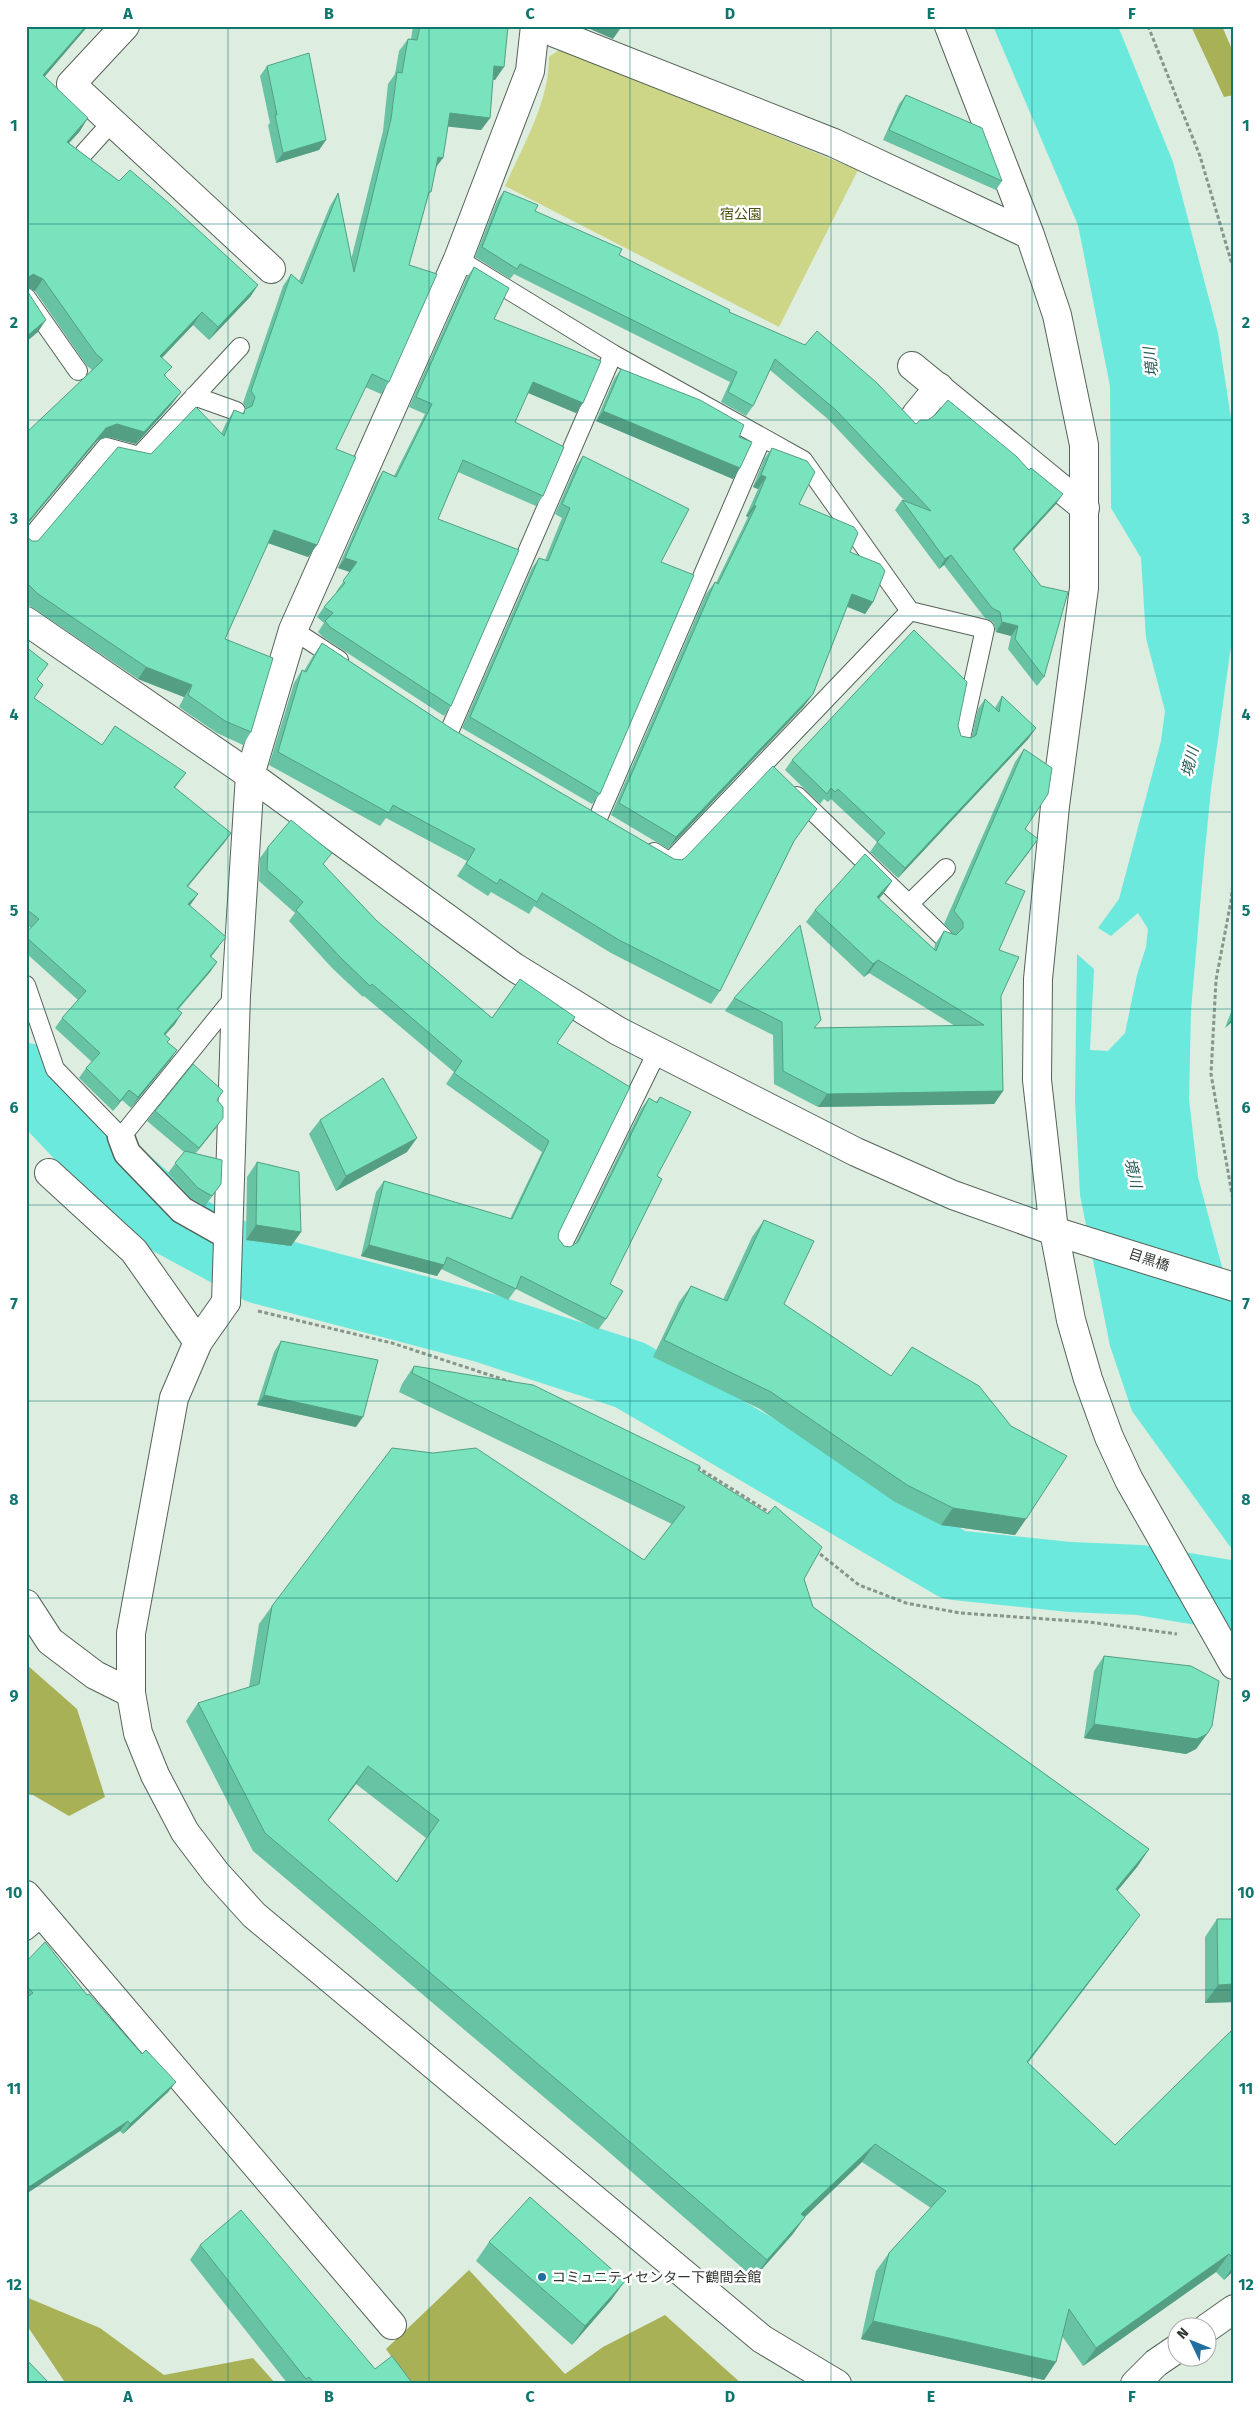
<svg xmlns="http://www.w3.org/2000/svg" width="1260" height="2410" viewBox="0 0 1260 2410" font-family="'Fira Sans','Noto Sans JP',sans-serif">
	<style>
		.green { fill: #cdd586 }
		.forest { fill: #a9b157 }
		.water { fill: #6be9dd }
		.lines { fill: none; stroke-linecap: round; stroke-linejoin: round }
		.river { stroke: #6be9dd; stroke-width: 70 }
		.service-casing { stroke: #566358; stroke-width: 20 }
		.pedestrian-casing { stroke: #566358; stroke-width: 29 }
		.minor-casing { stroke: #566358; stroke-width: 30 }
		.tertiary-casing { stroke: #566358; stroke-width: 30 }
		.path { stroke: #89958b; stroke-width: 3; stroke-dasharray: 4 2.5; stroke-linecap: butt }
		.service { stroke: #fff; stroke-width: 18 }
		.pedestrian { stroke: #fff; stroke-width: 26 }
		.minor { stroke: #fff; stroke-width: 28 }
		.tertiary { stroke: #fff; stroke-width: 28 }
		.wall { fill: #67c3a3; fill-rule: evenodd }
		.shaded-wall { fill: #549f84 }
		.building { fill: #78e3bd; stroke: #549f84; fill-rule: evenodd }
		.grid { fill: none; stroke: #0f766e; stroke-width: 1; stroke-opacity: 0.55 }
		.poi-dot { fill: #216fa1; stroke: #fff; stroke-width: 2 }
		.labels { text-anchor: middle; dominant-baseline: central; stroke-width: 5; stroke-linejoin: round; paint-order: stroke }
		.park-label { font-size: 14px; fill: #4c500b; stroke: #fff }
		.street-label { font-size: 14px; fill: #2f3530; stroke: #fff }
		.poi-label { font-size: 14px; fill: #2f3530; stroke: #fff; text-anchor: start }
		.water-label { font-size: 15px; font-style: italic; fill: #265c56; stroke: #fff }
		.neatline { fill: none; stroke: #0f766e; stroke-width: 2 }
		.grid-label { font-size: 16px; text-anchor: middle; font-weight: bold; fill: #0f766e }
	</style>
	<rect width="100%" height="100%" fill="#ddede0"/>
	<path class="green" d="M560 49 858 170 779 327 505 186C523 145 549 103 549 57Z"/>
	<path class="forest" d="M1191 26H1222L1234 54V95L1224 97Z
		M26 1664 77 1709 105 1797 69 1816 33 1795 26 1794Z
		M469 2270 565 2374 603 2347 665 2315 742 2384H410L386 2349Z
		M26 2297 100 2328 164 2375 253 2358 276 2384H66L26 2324Z"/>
	<path class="water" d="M993 26H1118L1173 162 1218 333 1234 438 1232 639 1211 789 1204 860 1191 1010 1189 1099 1198 1177 1234 1312V1405L1229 1409 1203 1453 1234 1496V1552L1132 1411 1110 1346 1080 1195 1075 1100 1077 954 1094 969 1090 1050 1108 1051 1125 1033 1137 975 1146 947 1148 929 1138 913 1111 936 1098 928 1119 899 1161 741 1165 711 1146 638 1141 558 1111 508 1110 386 1078 225Z"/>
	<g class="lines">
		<path class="river" d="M26 1078 112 1169 171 1221 260 1269 485 1328 630 1375 954 1565 1070 1577 1140 1580 1234 1596
			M1175 1352 1203 1426 1234 1489"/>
		<g class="service-casing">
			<path id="service" d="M84 153 111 123
				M458 259 613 354 803 460 910 611 985 629 961 738
				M26 297 78 371
				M194 396 236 411
				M26 543 106 447 139 456 240 347
				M293 630 339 660
				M449 732 613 354
				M797 796 944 938
				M598 818 762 438
				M654 852 670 862 910 611
				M909 904 946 868
				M26 985 55 1069 121 1137 236 995
				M561 1248 657 1052
				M26 1931 44 1916"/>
		</g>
		<g class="pedestrian-casing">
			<path id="pedestrian" d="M121 1137 127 1153 182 1210 228 1236"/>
		</g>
		<g class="minor-casing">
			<path id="minor" d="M125 26 71 84 271 269
				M544 26 555 33 834 143 1030 235
				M949 26 1030 235 1057 315 1084 445V588L1055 806 1038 979 1037 1080 1054 1231 1071 1320 1088 1379 1109 1437 1129 1480 1234 1665
				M912 366 1085 508
				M916 415 939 387
				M49 1173 134 1251 198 1342
				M226 1302 236 995 250 775 293 630 458 259 530 71 535 26
				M26 1604 50 1641 95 1675 131 1693
				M26 1895 392 2325
				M1207 2328 1234 2309
				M1135 2384 1156 2363 1178 2348"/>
		</g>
		<g class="tertiary-casing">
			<path id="tertiary" d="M26 621 250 775 514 967 618 1031 856 1152 953 1195 1054 1231 1234 1287
				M226 1302 198 1342 174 1398 131 1633V1693L138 1733 155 1775 185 1832 216 1873 254 1915 762 2339 837 2384"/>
		</g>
		<path class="path" d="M1148 26 1200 156 1234 271
			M1234 873 1231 901 1216 980 1211 1074 1234 1206
			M258 1311 392 1343 514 1383
			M697 1467 772 1514
			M815 1550 859 1585 906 1603 960 1613 1089 1622 1177 1634"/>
		<use href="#service" class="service"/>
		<use href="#pedestrian" class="pedestrian"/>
		<use href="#minor" class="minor"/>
		<use href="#tertiary" class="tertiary"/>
	</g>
	<path class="wall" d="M26 26H88L44 76 80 131 69 143 119 181 258 285 250 297 209 340 193 325 162 358 172 404 136 444 108 437 98 440 27 434 92 370 87 366 35 291 26 287Z
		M413 26H508L495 80 493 79 490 118 481 130 448 126 409 265 389 382 381 394 365 387 336 449 317 545 308 557 268 543 225 639 251 732 243 745 217 733 179 707 184 697 138 679 30 606 26 603V536L32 541H38L151 454 221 434 226 423 234 410 242 413 246 409 243 403 283 286 291 274 299 281 330 206 338 193 351 260 383 131 388 84 395 74 399 51 408 39H411Z
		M267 66 326 140 319 150 276 163 268 125 270 123 260 76Z
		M906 95 1002 181 996 190 883 140 899 104Z
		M504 191 535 211 619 255 729 312 916 424 1056 504 1014 550 1044 677 1037 686 1008 649 1011 636 996 632 993 622 985 618 944 565 939 569 895 510 902 500 905 501 829 420 770 370 753 406 746 416 721 402 730 382 514 274 510 279 475 257 497 201Z
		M474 267 494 319 583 403 576 413 528 393 515 422 543 496 536 506 458 472 438 519 451 706 444 716 323 637 318 632 324 623 317 617 324 607 337 592H336L350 572 338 568 376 482 383 471 394 476 425 414 409 407 467 277Z
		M621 369 740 468 733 479 596 421 614 379Z
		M772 448 799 504 850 552 873 602 865 614 847 607 813 694 804 706 668 849 611 815 706 594 715 582 716 583 748 517 746 516 758 489 753 487 764 459Z
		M583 456 661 562 600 794 592 804 462 728 532 568 539 558 545 560 562 518 555 514 576 466Z
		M322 643 452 729 674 859 682 860 794 841 720 991 711 1004 611 953 534 906 529 914 491 892 488 896 457 876 467 861 386 818 380 826 269 765 294 683 302 670 304 671 313 656Z
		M26 647 37 679 34 698 102 745 186 773 175 788 231 833 224 843 188 886 190 905 219 947 211 957 217 962 210 972 178 1010 175 1024 165 1035 167 1042 177 1050 170 1060 131 1108 122 1100 113 1111 79 1078 86 1068 92 1062 55 1028 62 1018 78 1000 26 953V933L31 928 26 925Z
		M1002 696 1029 738 898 878 870 852 877 842 831 799 828 802 824 799 820 804 785 770 792 760 958 726 961 736 971 738 978 709 985 699 995 708Z
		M1024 749 1025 829 1029 852 1005 883 999 950 1003 1091 994 1104 818 1107 774 1084 773 1035 725 1011 734 998 816 1028 955 1026 869 973 864 977 806 922 815 910 892 881 883 894 879 899 934 949 935 944 944 931 954 935 944 924 1015 762Z
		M268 847 323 865 377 921 492 1018 557 1043 559 1232 558 1238 564 1246 570 1247 575 1244 641 1109 649 1098 656 1102 660 1097 657 1176 610 1284 606 1319 598 1330 516 1289 508 1300 441 1269 437 1276 361 1256 376 1192 384 1181 510 1219 542 1152 446 1084 454 1072 364 996 363 997 333 969 289 921 295 913 259 881 260 858Z
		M1234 1004V1020L1225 1028Z
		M217 1100 216 1128 195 1153 221 1184 205 1206 191 1198 168 1173 184 1152 147 1121 155 1111Z
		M320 1120 407 1152 336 1191 309 1134Z
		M257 1162 301 1232 291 1246 246 1240 247 1177Z
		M764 1220 784 1304 1026 1519 1015 1535 941 1525 895 1502 760 1409 653 1357 679 1302 691 1286 723 1300 752 1237Z
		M281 1341 356 1427 257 1405 274 1352Z
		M414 1366 698 1470 804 1579 813 1607 1149 1849 1137 1867 1118 1890 1127 1933 1028 2063 1115 2145 1234 2028V2270L1224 2280 1216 2272 1083 2366 1062 2336 1056 2362 1044 2380 861 2339 876 2271 889 2253 931 2208 862 2162 805 2217 792 2235 754 2278 603 2147 253 1851 186 1721 198 1703 249 1687 259 1624 272 1606 644 1560 672 1524 399 1392 402 1384ZM356 1784 426 1838 396 1882 328 1821Z
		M1104 1656 1207 1734 1196 1749 1186 1754 1084 1738 1094 1671Z
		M1217 1919H1234V2002L1205 2003V1937Z
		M26 1962 87 1995 142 2054 176 2082 168 2092 123 2134 120 2131 26 2194Z
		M489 2242 612 2299 572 2345 476 2261Z
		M200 2245 375 2369 413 2384H288L190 2260Z"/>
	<path class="shaded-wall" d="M86 26H88L35 88 43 75Z
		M583 26H614L620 29 613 39Z
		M494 66 504 67 495 80 486 78Z
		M450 113 490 118 481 130 442 126Z
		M88 118 80 131 59 154 67 142Z
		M326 140 319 150 276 163 283 153Z
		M438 157 443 158 434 170Z
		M33 274 43 279 35 291 26 287V279Z
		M258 285 250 297 209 340 218 327Z
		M202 312 193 325 151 369 160 356Z
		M46 320 38 332 26 342V337Z
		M533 382 583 403 576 413 526 392Z
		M181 392 172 404 136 444 108 437 98 440 26 526V524L106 428Z
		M603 411 740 468 733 479 596 421Z
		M761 475 766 477 758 489 753 487Z
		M1063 494 1056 504 1006 559 1013 549Z
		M754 505 756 506 748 517 746 516Z
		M274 530 317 545 308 557 265 542Z
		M951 555 944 565 939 569 945 559Z
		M345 558 357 562 350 572 338 568Z
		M852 594 873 602 865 614 844 605Z
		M1002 622 1018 626 1011 636 996 632Z
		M146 667 192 685 184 697 138 679Z
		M813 694 804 706 668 849 676 837Z
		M1036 728 1029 738 898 878 905 868Z
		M231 833 224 843 180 896 187 886Z
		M1038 839 1029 852 996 896 1005 883Z
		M892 881 883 894 868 910 877 897Z
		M198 894 191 904 181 914 188 904Z
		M878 960 869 973 864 977 873 964Z
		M217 962 210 972 169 1019 177 1009Z
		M182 1013 175 1024 157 1044 164 1034Z
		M1234 1016V1020L1225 1028Z
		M177 1050 170 1060 131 1108 138 1097Z
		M129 1090 122 1100 113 1111 120 1101Z
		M1003 1091 994 1104 818 1107 827 1094Z
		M223 1118 216 1128 192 1158 199 1148Z
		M417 1138 407 1152 336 1191 346 1176Z
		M256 1225 301 1232 291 1246 246 1240Z
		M369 1245 444 1265 437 1276 361 1256Z
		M264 1395 363 1417 356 1427 257 1405Z
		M953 1508 1026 1519 1015 1535 941 1525Z
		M1094 1724 1207 1734 1196 1749 1186 1754 1084 1738Z
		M368 1766 356 1784 315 1838 328 1820Z
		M1149 1849 1137 1867 1104 1907 1116 1889Z
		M1140 1915 1127 1933 1014 2080 1027 2062Z
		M1234 1984V2002L1205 2003 1218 1985Z
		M176 2082 168 2092 123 2134 130 2124Z
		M128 2121 120 2131 26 2194V2189Z
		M875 2144 862 2162 789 2232 801 2214Z
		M805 2217 792 2235 754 2278 767 2260Z
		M1229 2254 1216 2272 1083 2366 1096 2348Z
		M1234 2265V2270L1224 2280Z
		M625 2281 612 2299 572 2345 585 2326Z
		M873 2321 1056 2362 1044 2380 861 2339Z"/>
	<path class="building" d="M26 26H86L43 75 88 118 67 142 119 181 130 170 171 205 258 285 218 327 202 312 160 356 172 367 164 375 181 392 144 432 117 424 106 428 26 524V433L103 360 96 354 43 279 33 274 26 279Z
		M420 26H508L504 67 494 66 490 118 450 113 443 158 438 157 431 192H429L409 265 437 274 389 382 372 374 336 449 356 457 317 545 274 530 225 639 273 658 251 732 225 721 188 695 192 685 146 667 38 594 26 582V536L32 541H38L118 447 151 454 196 407 224 436 234 410 244 414 245 409 252 406 255 397 251 391 291 274 302 284 338 193 354 272 391 119 397 72 402 73 408 39 417 40Z
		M614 26H621L620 29Z
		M309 53 326 140 283 153 275 115H277L267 66Z
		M906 95 982 128 1002 181 889 130Z
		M504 191 538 205 535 211 622 249 619 255 730 310 729 312 805 345 817 331 877 383 916 424 920 420H928L935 415 948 400 1016 456 1029 470 1031 468 1063 494 1013 549 1041 586 1068 592 1044 677 1015 639 1018 626 1002 622 1000 612 992 608 951 555 945 559 902 500 931 511 836 410 775 359 753 406 728 392 737 372 520 264 517 269 482 247Z
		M474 267 509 288 494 319 601 361 583 403 533 382 515 422 564 447 543 496 463 460 438 519 519 550 451 706 330 627 325 621 333 613 324 607 345 583 343 581 357 562 345 558 383 471 396 477 432 404 416 397Z
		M26 289 46 320 26 337Z
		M621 369 700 400 744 425 739 437 752 442 740 468 603 411Z
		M772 448 807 461 815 472 799 504 854 527 858 533 850 552 880 564 885 571 873 602 852 594 813 694 676 837 619 803 715 582 718 584 756 506 754 505 766 477 761 475Z
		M583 456 689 509 661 562 694 575 600 794 470 717 539 558 548 561 570 508 562 504Z
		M914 630 967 682 958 726 961 736 971 738 976 735 985 699 999 712 1002 696 1036 728 905 868 877 842 885 833 838 789 835 792 831 788 827 794 792 760Z
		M322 643 452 729 674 859 682 860 686 857 773 766 817 809 794 841 720 991 619 940 542 893 537 902 500 879 497 884 466 864 475 849 393 805 389 813 278 752 302 670 306 672Z
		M26 647 48 664 37 679 43 685 34 698 102 745 115 726 186 773 174 787 231 833 187 886 198 894 188 904 226 937 210 956 217 962 177 1009 182 1013 164 1034 170 1039 167 1042 177 1050 138 1097 129 1090 120 1101 86 1068 100 1053 62 1018 86 991 26 937V933L39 919 26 909Z
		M1024 749 1052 768 1048 794 1025 829 1038 839 1005 883 1025 891 999 950 1019 957 1001 996 1003 1091 827 1094 783 1071 782 1022 734 998 800 925 821 1020 814 1028 984 1025 878 960 873 964 815 910 865 854 892 881 877 897 936 951 944 931 956 935 963 928V922L954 911Z
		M291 820 332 853 323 864 377 921 492 1018 520 979 575 1017 557 1043 630 1087 559 1232 558 1238 564 1246 570 1247 578 1242 649 1098 657 1103 660 1097 691 1112 657 1176 662 1179 610 1284 623 1291 606 1319 521 1276 516 1289 447 1257 444 1265 369 1245 384 1181 512 1219 549 1141 454 1073 462 1061 372 984 370 986 341 958 296 910 303 902 267 870 268 847Z
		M193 1064 223 1091 217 1100 223 1107V1118L199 1148 155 1111Z
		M383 1078 417 1138 346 1176 320 1120Z
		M185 1151 222 1160 221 1184 212 1196 198 1188 175 1163Z
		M257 1162 299 1172 301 1232 256 1225Z
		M764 1220 814 1241 784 1304 891 1376 912 1347 979 1386 1011 1426 1067 1456 1026 1519 953 1508 907 1485 771 1392 664 1340 691 1286 727 1301Z
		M281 1341 378 1360 363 1417 264 1395Z
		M414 1366 533 1385 700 1466 698 1470 768 1514 775 1506 822 1547 804 1579 813 1607 1149 1849 1116 1889 1140 1915 1027 2062 1115 2145 1234 2028V2259L1229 2254 1096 2348 1069 2309 1056 2362 873 2321 889 2253 946 2191 875 2144 801 2214 805 2217 767 2260 615 2129 265 1833 198 1703 259 1684 272 1606 392 1448 433 1453 476 1448 644 1560 685 1507 412 1373ZM368 1766 439 1820 397 1882 328 1820Z
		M1104 1656 1191 1666 1219 1681 1212 1726 1207 1734 1197 1739 1094 1724Z
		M1217 1919H1234V1984L1218 1985Z
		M45 1942 87 1995 89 1994 142 2054 146 2050 176 2082 130 2124 128 2121 26 2189V1998L33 1993 26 1985V1962Z
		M530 2197 625 2281 585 2326 489 2242Z
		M241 2210 375 2369 392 2356 413 2384H315L309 2377 306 2379 200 2245Z
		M26 2359 50 2384H26Z"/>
	<path class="grid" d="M228 26V2384M429 26V2384M630 26V2384M831 26V2384M1032 26V2384M26 224H1234M26 420H1234M26 616H1234M26 812H1234M26 1009H1234M26 1205H1234M26 1401H1234M26 1598H1234M26 1794H1234M26 1990H1234M26 2186H1234"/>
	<circle class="poi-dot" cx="542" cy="2277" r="5"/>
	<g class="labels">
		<g class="park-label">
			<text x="741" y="214">宿公園</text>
		</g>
		<g class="street-label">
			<text transform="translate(1149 1260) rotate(18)">目黒橋</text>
		</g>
		<g class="poi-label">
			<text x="552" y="2277">コミュニティセンター下鶴間会館</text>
		</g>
		<g class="water-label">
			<text transform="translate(1151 362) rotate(-97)">境川</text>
			<text transform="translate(1190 762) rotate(-76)">境川</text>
			<text transform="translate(1133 1173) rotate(77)">境川</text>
		</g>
	</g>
	<rect width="1260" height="2410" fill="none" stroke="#ffffff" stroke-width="55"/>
	<g transform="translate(1192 2342) rotate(313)"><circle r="24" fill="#ffffff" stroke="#acaeac"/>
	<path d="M0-4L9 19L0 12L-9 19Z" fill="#216fa1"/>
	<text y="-8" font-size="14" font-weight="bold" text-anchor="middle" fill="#2f3530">N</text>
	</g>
	<rect x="28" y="28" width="1204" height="2354" class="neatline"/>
	<g class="grid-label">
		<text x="128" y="19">A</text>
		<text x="329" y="19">B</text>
		<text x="530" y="19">C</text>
		<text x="730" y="19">D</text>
		<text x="931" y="19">E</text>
		<text x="1132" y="19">F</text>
		<text x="14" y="131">1</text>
		<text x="1246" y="131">1</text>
		<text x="14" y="328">2</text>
		<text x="1246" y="328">2</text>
		<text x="14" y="524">3</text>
		<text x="1246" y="524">3</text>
		<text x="14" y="720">4</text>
		<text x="1246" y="720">4</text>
		<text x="14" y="916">5</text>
		<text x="1246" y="916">5</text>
		<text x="14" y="1113">6</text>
		<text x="1246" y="1113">6</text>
		<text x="14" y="1309">7</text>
		<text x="1246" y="1309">7</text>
		<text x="14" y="1505">8</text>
		<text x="1246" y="1505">8</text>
		<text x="14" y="1701">9</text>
		<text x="1246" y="1701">9</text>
		<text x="14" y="1898">10</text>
		<text x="1246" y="1898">10</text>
		<text x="14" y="2094">11</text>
		<text x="1246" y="2094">11</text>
		<text x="14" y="2290">12</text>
		<text x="1246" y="2290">12</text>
		<text x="128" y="2402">A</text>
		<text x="329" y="2402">B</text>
		<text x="530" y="2402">C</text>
		<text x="730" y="2402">D</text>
		<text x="931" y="2402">E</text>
		<text x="1132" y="2402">F</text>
	</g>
</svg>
